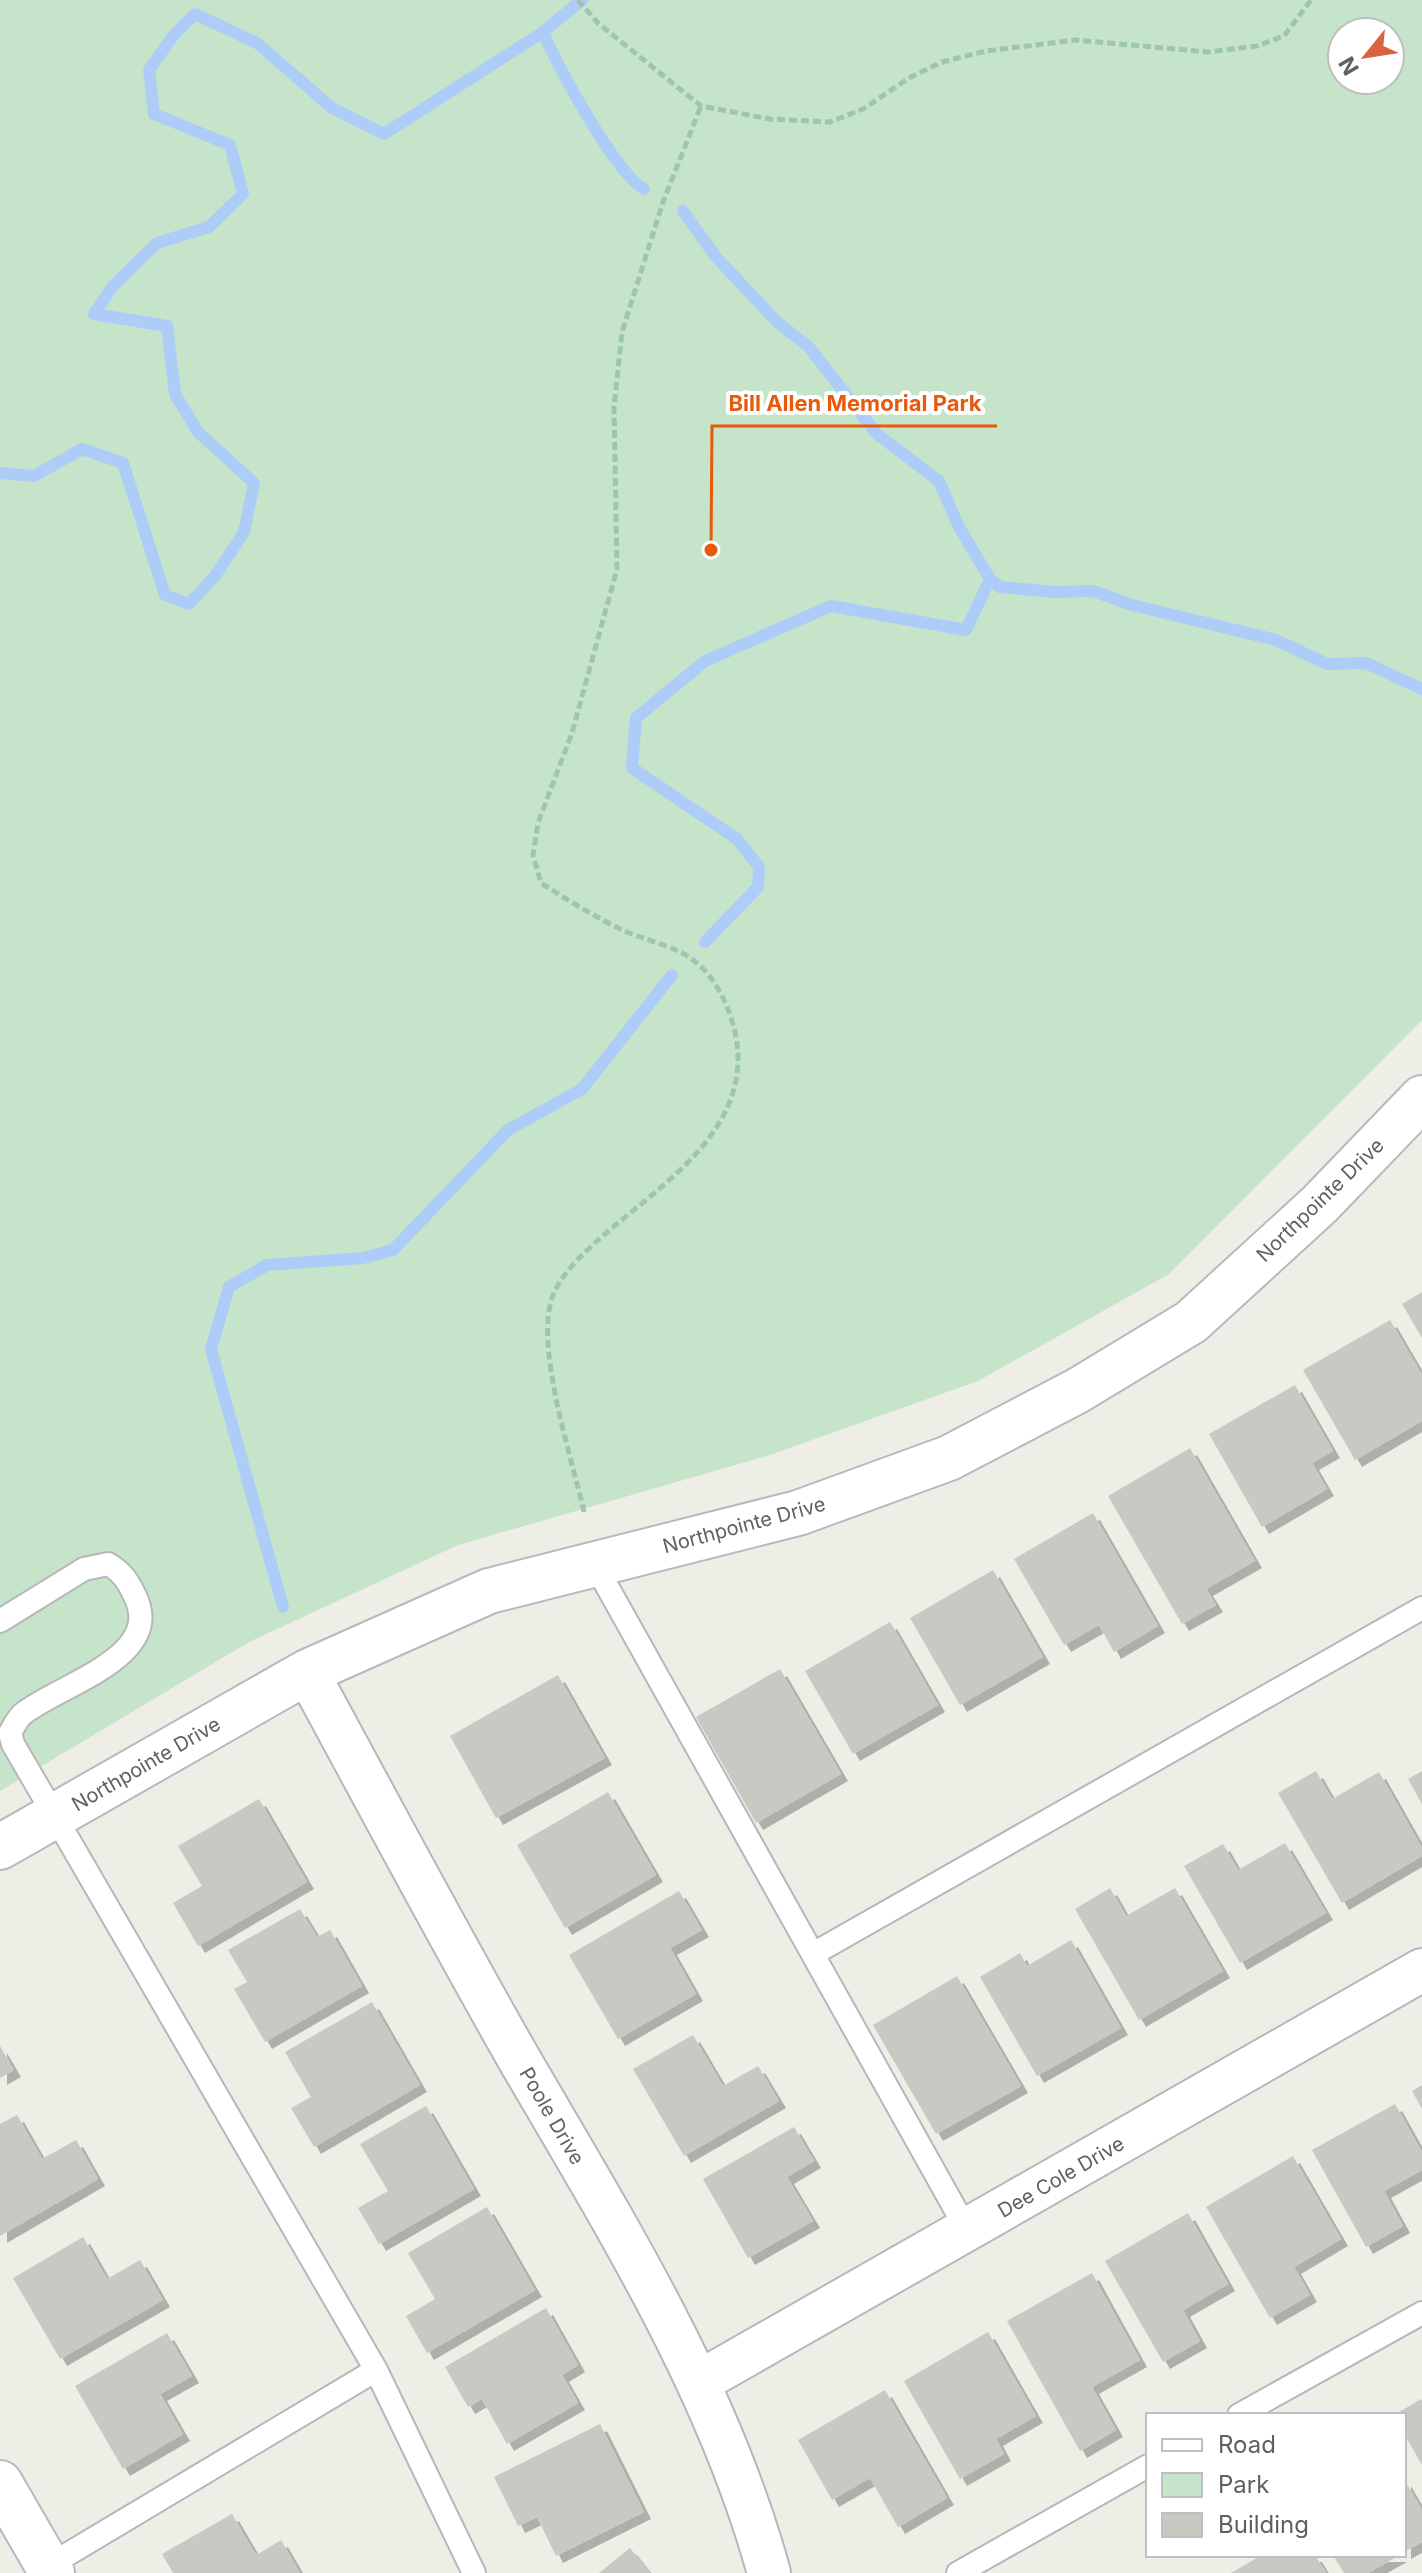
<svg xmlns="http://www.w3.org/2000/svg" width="1422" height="2573" viewBox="0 0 1422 2573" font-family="Inter,sans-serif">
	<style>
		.green { fill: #c5e4c9; fill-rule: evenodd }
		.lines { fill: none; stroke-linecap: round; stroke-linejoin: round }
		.stream { stroke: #adcdf8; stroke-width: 12 }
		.building { fill: #cac8c3; filter: url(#shadow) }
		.lane-casing { stroke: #b6b7bc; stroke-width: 26 }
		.street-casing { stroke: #b6b7bc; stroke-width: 46 }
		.secondary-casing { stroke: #b7b9be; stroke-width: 48 }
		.path { stroke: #9ec5af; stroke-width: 5; stroke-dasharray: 8 4; stroke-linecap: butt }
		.lane { stroke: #fff; stroke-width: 22 }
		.street { stroke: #fff; stroke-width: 42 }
		.secondary { stroke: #fff; stroke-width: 44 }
		.labels { text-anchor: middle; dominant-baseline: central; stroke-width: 8; stroke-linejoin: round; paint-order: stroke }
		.street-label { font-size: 20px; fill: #5e6065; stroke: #fff }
		.leader { fill: none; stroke: #e8590c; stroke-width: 3 }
		.callout-dot { fill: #e8590c; stroke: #fff; stroke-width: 3 }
		.callout-label { font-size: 22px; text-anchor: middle; font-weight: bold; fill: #e8590c; stroke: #fff; stroke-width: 8; stroke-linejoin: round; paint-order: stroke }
	</style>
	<defs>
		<filter id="shadow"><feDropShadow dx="7" dy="7" stdDeviation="0" flood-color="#0004"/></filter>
	</defs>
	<rect width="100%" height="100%" fill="#efeee6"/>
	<path class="green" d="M0 0H1422V1020L1169 1274 978 1381 767 1456 458 1545 249 1642 0 1791ZM1342 32H1390V80H1342Z"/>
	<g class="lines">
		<path class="stream" d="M543 32C556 64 616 174 644 189
			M683 211 716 257 778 323 808 346 877 434 939 481 959 527 990 579 966 630 831 606 705 661 636 718 632 768 737 839 759 867 758 887 705 942
			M0 473 34 476 82 449 123 463 165 595 189 604 215 576 244 532 254 483 198 432 175 394 167 326 94 314 113 286 157 243 209 227 243 194 230 145 154 114 149 70 173 36 195 14 257 43 332 108 384 134 543 32 582 0
			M990 579 1000 587 1055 592 1093 591 1132 605 1276 640 1327 664 1366 663 1422 689
			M283 1607 211 1349 229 1287 267 1265 363 1258 393 1250 508 1130 582 1089 672 975"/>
	</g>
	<path class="building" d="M1422 1292V1338L1402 1304Z
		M1390 1320 1422 1375V1421L1355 1460 1303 1370Z
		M1295 1385 1333 1451 1312 1463 1327 1489 1262 1527 1209 1434Z
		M1190 1448 1255 1561 1206 1589 1216 1605 1182 1624 1108 1496Z
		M1093 1513 1158 1626 1114 1652 1099 1625 1064 1645 1014 1559Z
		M993 1570 1043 1657 960 1705 910 1618Z
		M890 1622 938 1705 853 1754 805 1671Z
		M780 1669 841 1774 756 1823 696 1717Z
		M558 1675 605 1758 496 1818 450 1736Z
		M1316 1771 1332 1799 1379 1772 1422 1848V1856L1342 1903 1278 1793Z
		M1422 1771V1804L1408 1779Z
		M608 1792 656 1875 565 1928 517 1845Z
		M259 1799 307 1882 198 1946 173 1903 202 1886 178 1846Z
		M1285 1843 1326 1913 1240 1963 1184 1866 1223 1844 1238 1870Z
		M1110 1888 1126 1916 1175 1888 1223 1971 1139 2020 1075 1909Z
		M679 1891 702 1930 670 1948 696 1994 618 2039 569 1955Z
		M300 1909 317 1937 330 1930 362 1986 265 2042 234 1989 247 1982 228 1950Z
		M1071 1940 1121 2028 1037 2076 980 1977 1020 1953 1027 1966Z
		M957 1976 1021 2086 936 2134 873 2025Z
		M372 2002 420 2085 314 2147 291 2108 311 2097 285 2052Z
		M693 2035 723 2086 758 2066 779 2101 684 2156 633 2069Z
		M0 2046 14 2070 0 2078Z
		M1422 2085V2109L1412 2091Z
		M1395 2104 1422 2152V2170L1384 2191 1403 2226 1366 2247 1312 2150Z
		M426 2106 474 2189 379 2244 358 2208 388 2191 360 2144Z
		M17 2115 42 2159 76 2140 98 2179 0 2236V2124Z
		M794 2127 814 2161 787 2177 813 2221 748 2258 703 2179Z
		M1293 2156 1341 2239 1294 2267 1310 2295 1270 2318 1206 2207Z
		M487 2207 535 2290 427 2353 406 2316 435 2299 408 2253Z
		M1188 2213 1228 2284 1183 2310 1200 2341 1163 2362 1105 2261Z
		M83 2237 107 2279 140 2260 163 2300 60 2359 13 2278Z
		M1092 2273 1140 2360 1092 2387 1116 2430 1080 2451 1007 2321Z
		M546 2308 578 2365 562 2375 578 2403 507 2444 482 2399 468 2407 445 2367Z
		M988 2332 1036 2416 996 2439 1004 2454 960 2479 904 2381Z
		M167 2333 192 2376 160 2394 183 2434 123 2469 75 2386Z
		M885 2390 947 2498 898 2527 870 2478 832 2500 798 2440Z
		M1421 2399 1422 2401V2465L1404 2434V2415H1394Z
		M600 2424 644 2512 556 2556 537 2517 518 2526 494 2477Z
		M1404 2479 1422 2510V2542L1404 2552Z
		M232 2514 256 2555 281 2540 300 2573H173L162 2554Z
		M630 2548 650 2573H599Z
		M1262 2555H1315L1326 2573H1231Z
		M1333 2555H1400L1368 2573H1344Z"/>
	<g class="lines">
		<g class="lane-casing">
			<path id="lane" d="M594 1563 967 2230
				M0 1621 84 1569 108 1564C122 1572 128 1581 135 1596 165 1657 61 1684 24 1713 18 1717 14 1726 10 1733L13 1744 376 2370 474 2573
				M813 1954 1422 1608
				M1239 2415 1422 2313
				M48 2566 376 2370
				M958 2573 1148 2466"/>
		</g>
		<g class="street-casing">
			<path id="street" d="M307 1672C377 1801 446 1931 519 2059 615 2224 718 2387 769 2573
				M699 2382 1422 1970"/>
		</g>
		<g class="secondary-casing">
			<path id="secondary" d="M0 1847 307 1672 489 1591 798 1513 949 1458 1077 1391 1191 1322 1320 1204 1422 1098
				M0 2483 52 2573"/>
		</g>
		<path class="path" d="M578 0 599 24 701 106 770 119 830 122 863 109 909 78 942 62 986 51 1076 40 1208 52 1257 46 1284 36 1311 0
			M584 1512C572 1458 535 1349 552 1298 560 1275 580 1257 597 1241 657 1187 753 1132 736 1037 731 1011 718 981 697 963 678 946 643 940 620 929 592 915 566 899 541 883L533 855 538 823 572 733 617 569 614 407 622 332 663 202 701 106"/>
		<use href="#lane" class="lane"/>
		<use href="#street" class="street"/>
		<use href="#secondary" class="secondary"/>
	</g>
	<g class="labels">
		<g class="street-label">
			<text transform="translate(1320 1200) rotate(-44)">Northpointe Drive</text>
			<text transform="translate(744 1525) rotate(-15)">Northpointe Drive</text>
			<text transform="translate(146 1764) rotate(-30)">Northpointe Drive</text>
			<text transform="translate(552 2116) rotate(60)">Poole Drive</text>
			<text transform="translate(1061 2177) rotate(-30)">Dee Cole Drive</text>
		</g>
	</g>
	<path class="leader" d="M711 550L712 426H997"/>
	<circle class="callout-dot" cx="711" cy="550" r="8"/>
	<g class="callout-label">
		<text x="855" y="411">Bill Allen Memorial Park</text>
	</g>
	<rect x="1146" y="2413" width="260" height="144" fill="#ffffff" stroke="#bfbfc1" stroke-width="2"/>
	<rect x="1162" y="2439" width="40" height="12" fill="#ffffff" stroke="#bfbfc1" stroke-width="2"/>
	<text x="1218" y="2453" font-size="24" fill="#5e6065">Road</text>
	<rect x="1162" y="2473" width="40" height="24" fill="#c5e4c9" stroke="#bfbfc1" stroke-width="2"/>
	<text x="1218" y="2493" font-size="24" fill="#5e6065">Park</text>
	<rect x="1162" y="2513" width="40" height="24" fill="#cac8c3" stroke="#bfbfc1" stroke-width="2"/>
	<text x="1218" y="2533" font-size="24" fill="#5e6065">Building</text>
	<g transform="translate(1366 56) rotate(240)"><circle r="38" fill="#ffffff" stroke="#bfbfc1" stroke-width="2"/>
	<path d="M0-6L14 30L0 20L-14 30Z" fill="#db6240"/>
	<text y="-12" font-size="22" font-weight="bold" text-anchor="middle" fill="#5e6065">N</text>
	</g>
</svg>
